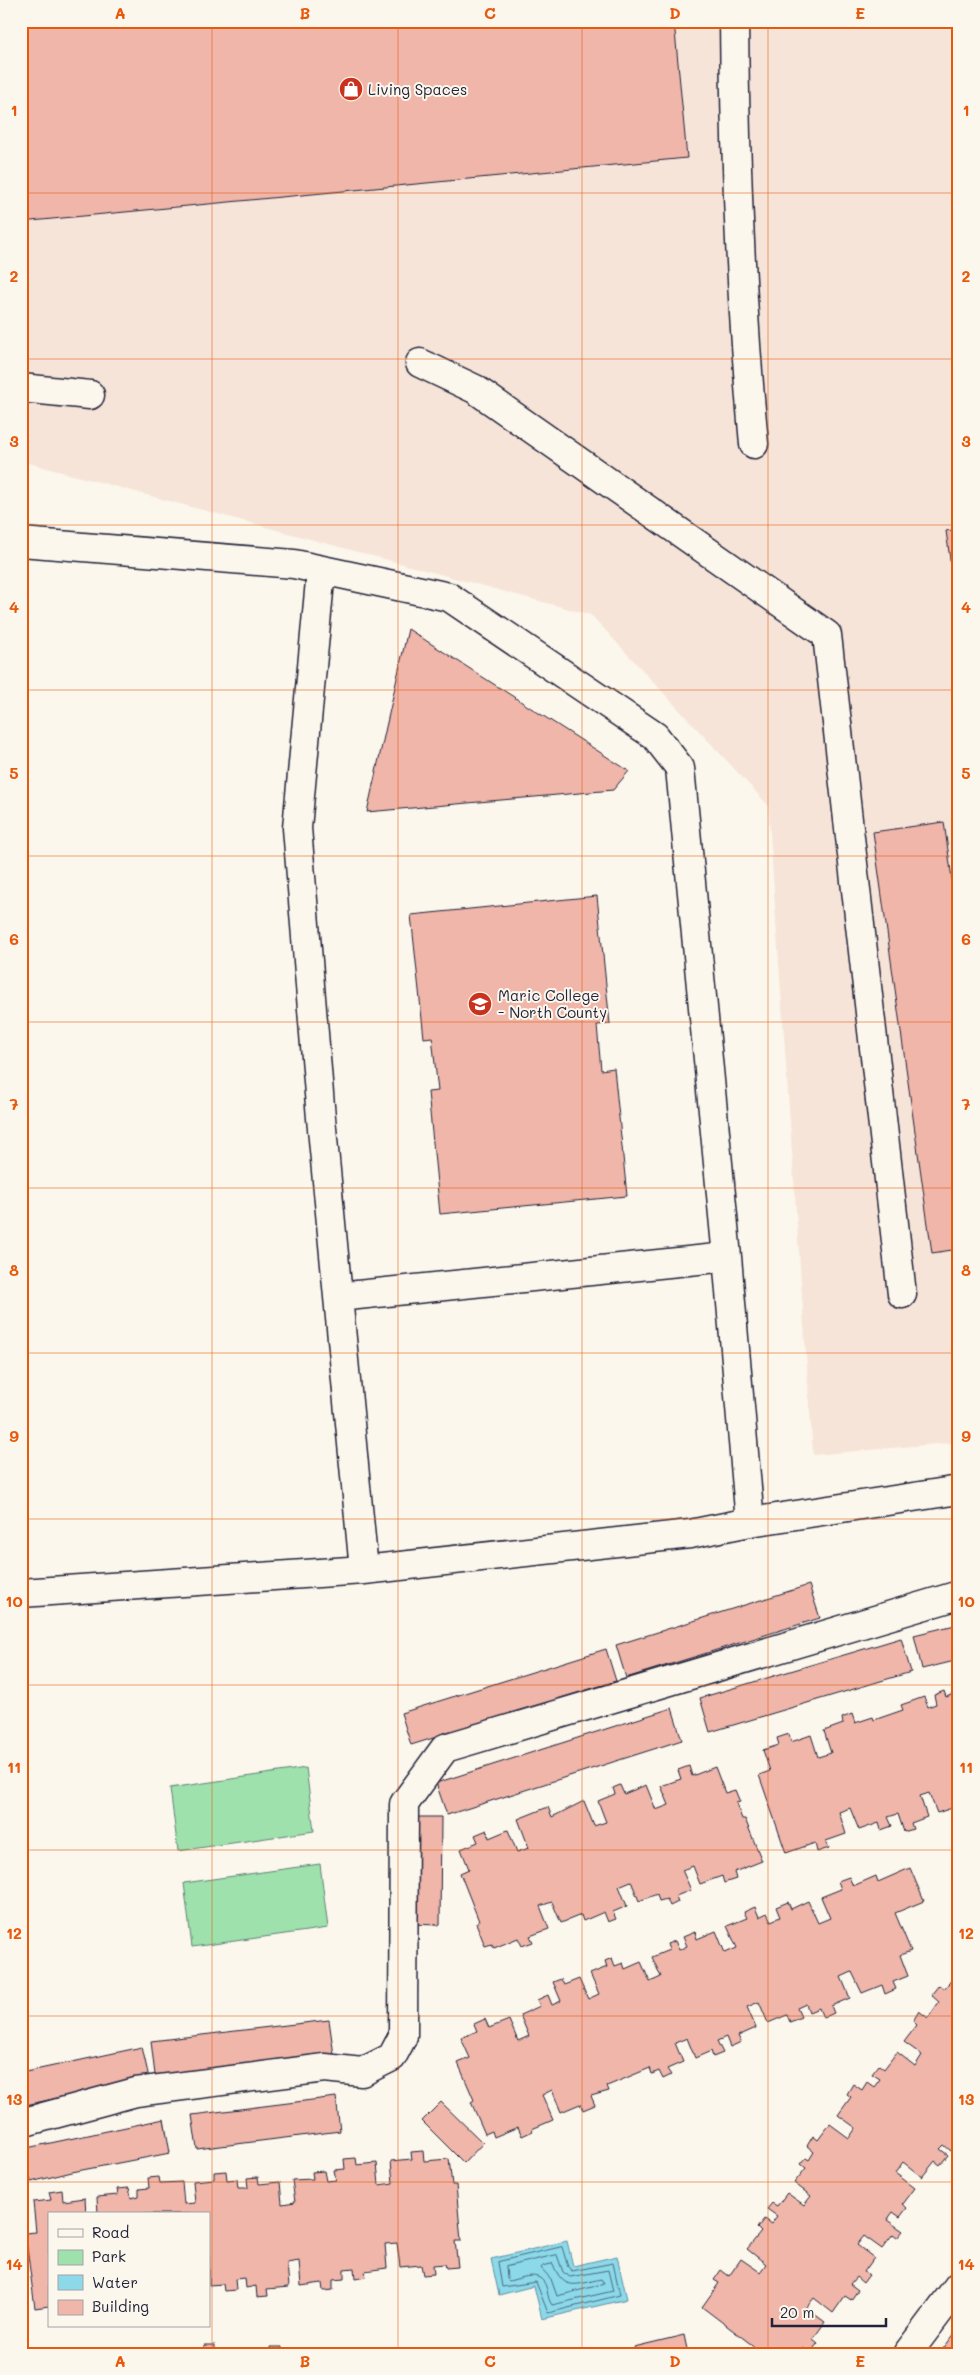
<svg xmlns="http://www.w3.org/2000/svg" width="980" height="2375" viewBox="0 0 980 2375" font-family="Mali,sans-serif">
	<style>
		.built { fill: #f7e4d8 }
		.green { fill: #9ee1ad; stroke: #608274 }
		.water { fill: #8bd9e9; stroke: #6190a3 }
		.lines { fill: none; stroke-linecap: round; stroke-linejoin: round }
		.shore { stroke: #4c6b81; stroke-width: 1 }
		.building { fill: #efb6a9; stroke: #22223b }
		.minor-casing { stroke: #22223b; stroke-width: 31 }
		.minor { stroke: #fbf7ec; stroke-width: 28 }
		.grid { fill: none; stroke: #e8590c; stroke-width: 1; stroke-opacity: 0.55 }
		.labels { text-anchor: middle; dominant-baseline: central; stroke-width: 4; stroke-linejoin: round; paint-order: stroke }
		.poi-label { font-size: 15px; fill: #22223b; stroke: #fbf7ec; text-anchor: start }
		.neatline { fill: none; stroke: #e8590c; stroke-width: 2 }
		.grid-label { font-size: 16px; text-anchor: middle; font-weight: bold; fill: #e8590c }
	</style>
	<rect width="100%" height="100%" fill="#fbf7ec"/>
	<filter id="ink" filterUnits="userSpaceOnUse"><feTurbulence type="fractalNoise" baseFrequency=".02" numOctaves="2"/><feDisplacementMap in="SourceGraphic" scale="10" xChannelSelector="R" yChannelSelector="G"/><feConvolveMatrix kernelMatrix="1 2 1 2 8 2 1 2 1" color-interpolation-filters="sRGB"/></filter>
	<g filter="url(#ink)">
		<path class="built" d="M21 21H959V1442L813 1455 768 805 591 615 21 461Z"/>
		<path class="green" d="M306 1768 314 1831 178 1851 170 1788Z
			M320 1864 328 1928 192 1947 184 1883Z"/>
		<path class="water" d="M567 2241 573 2266 617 2256 627 2299 542 2319 534 2286 499 2295 491 2259Z"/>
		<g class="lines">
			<path class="shore" d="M562 2247 568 2267 572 2271 613 2263 620 2295 548 2313 536 2282 502 2287 498 2262Z
				M557 2255 563 2272 570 2277 608 2270 613 2291 552 2305C549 2301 548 2296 547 2290 542 2269 525 2277 509 2281L507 2279 506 2267Z
				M553 2264C564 2293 577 2284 601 2279L604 2284 557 2296 551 2279 541 2268 543 2266Z"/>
		</g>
		<path class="building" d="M21 21H674L687 158 21 222Z
			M959 529V623L946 531Z
			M408 629 629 771 613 790 367 812Z
			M944 822 954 893 959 892V1249L932 1253 873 832Z
			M597 896 610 1024 597 1025 601 1070 614 1068 627 1196 440 1214 428 1092 438 1091 432 1037 424 1038 411 915Z
			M809 1585 820 1618 626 1678 616 1645Z
			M959 1624V1660L922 1669 914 1635Z
			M901 1638 911 1672 710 1732 700 1698Z
			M606 1649 616 1681 411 1745 401 1713Z
			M944 1691 946 1697 959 1692V1813L957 1814 955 1807 937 1813 929 1793 920 1796 927 1817 911 1823 913 1829 904 1832 898 1814 888 1817 892 1826 881 1830 879 1823 859 1830 850 1808 839 1812 846 1834 826 1841 829 1848 817 1852 815 1843 786 1853 759 1775 770 1771 763 1750 779 1745 777 1738 789 1734 791 1742 811 1735 818 1757 831 1753 824 1731 843 1724 842 1718 852 1714 855 1723 873 1717 874 1720 903 1710 901 1705 924 1697 928 1707 936 1704 934 1695Z
			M672 1708 682 1740 447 1815 436 1783Z
			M689 1766 692 1776 715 1767 725 1793 735 1790 740 1802 736 1803 742 1819H745L762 1861 734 1872 736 1879 724 1883 722 1876 700 1884 693 1866 682 1870 691 1890 676 1896 678 1902 670 1906 667 1899 659 1901 657 1894 639 1901 631 1881 619 1886 627 1906 613 1912 616 1919 608 1922 604 1912 583 1921 581 1915 561 1923 552 1902 540 1906 549 1929 530 1936 533 1942 522 1946 518 1938 494 1948 492 1944 485 1946 476 1923 479 1921 460 1873 469 1869 461 1849 478 1842 475 1835 487 1830 489 1838 508 1830 517 1852 529 1848 518 1819 548 1807 552 1817 584 1801 594 1826 606 1822 598 1801 615 1794 613 1788 620 1785 624 1794 646 1785 656 1810 669 1805 661 1786 681 1779 678 1770Z
			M407 1817H441L440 1925 406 1924Z
			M910 1868 924 1901 895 1913 911 1951 900 1955 908 1976 893 1982 896 1989 885 1994 882 1985 862 1993 852 1972 841 1977 850 1998 831 2006 834 2013 823 2018 819 2008 809 2012 806 2004 797 2008 801 2017 790 2022 787 2015 768 2023 759 2002 747 2007 756 2028 738 2036 741 2042 730 2047 726 2037 717 2041 723 2053 713 2057 711 2051 695 2058 687 2038 675 2043 683 2062 667 2069 671 2075 663 2079 659 2071 652 2074 650 2068 607 2086 609 2091 591 2096 595 2105 583 2110 580 2104 561 2112 552 2090 542 2095 553 2120 532 2129 533 2131 522 2136 518 2127 494 2137 492 2131 485 2134 471 2102 474 2100 458 2063 470 2058 461 2038 477 2031 474 2024 485 2019 489 2028 509 2020 518 2041 529 2036 520 2015 540 2006 537 2000 548 1995 552 2005 561 2001 553 1982 561 1979 564 1985 579 1979 588 1999 599 1994 590 1974 607 1967 605 1961 612 1958 615 1966 623 1963 625 1969 641 1962 650 1982 661 1977 652 1957 669 1950 667 1944 675 1941 679 1950 687 1946 683 1937 695 1932 697 1939 716 1931 725 1953 737 1948 727 1926 747 1918 744 1912 755 1907 759 1917 767 1913 771 1921 780 1917 776 1907 788 1902 791 1909 808 1901 818 1923 830 1918 821 1897 841 1889 838 1881 849 1877 853 1886 876 1876 878 1882Z
			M957 1973 959 1974V2140L951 2151 944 2145 940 2149 948 2155 940 2165 935 2161 922 2177 903 2162 895 2173 915 2188 903 2204 907 2208 900 2217 893 2212 887 2220 903 2231 897 2238 893 2235 882 2249 864 2236 857 2245 874 2258 864 2272 869 2275 863 2283 856 2277 850 2284 858 2290 851 2300 845 2296 833 2313 814 2298 806 2308 825 2322 813 2339 818 2343 810 2353 802 2348 797 2354H770L766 2351 764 2354 702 2307 719 2283 714 2280 721 2270 729 2276 741 2259 760 2272 766 2264 747 2249 761 2232 757 2228 764 2219 771 2224 777 2216 767 2209 772 2203 777 2206 787 2193 804 2205 811 2196 794 2183 806 2168 801 2164 806 2158 809 2160 814 2152 807 2146 813 2136 818 2140 830 2124 849 2138 856 2128 838 2115 851 2097 847 2094 853 2084 862 2090 867 2082 874 2087 880 2079 872 2074 879 2065 884 2069 897 2052 915 2066 922 2055 904 2042 917 2025 913 2021 919 2011 928 2018 939 2002 931 1995 939 1985 944 1989Z
			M329 2020 334 2055 155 2075 151 2041Z
			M142 2047 149 2078 21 2106V2073Z
			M336 2097 340 2131 197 2149 192 2115Z
			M441 2102 483 2143 464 2163 422 2121Z
			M164 2119 170 2153 72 2172 31 2182 22 2149Z
			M423 2151 424 2161 449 2159 452 2185H456L461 2241H455L458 2267 446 2268 445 2264 433 2265 434 2274 423 2275 421 2265 400 2267 397 2243 385 2244 387 2268 365 2271 366 2277 355 2279 354 2268 344 2269V2279L333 2280V2290L323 2291 322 2283 301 2286 299 2261 287 2263 289 2287 267 2289 268 2296 257 2297 256 2286 246 2288 245 2278 235 2279 236 2290 224 2291 223 2284 209 2285V2214H98L97 2197 118 2195 117 2189 129 2188 131 2198 139 2196V2189L149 2188 148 2178 159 2177 160 2183 182 2182 184 2204 195 2203 193 2181 214 2179V2172L226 2171 227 2180 237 2179 238 2188H248L247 2178 258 2177 259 2184 280 2182 282 2204 295 2202 292 2180 313 2179 312 2172 324 2171 326 2181 336 2180 334 2170 345 2169 344 2159 356 2158 357 2165 377 2163 379 2185 393 2183 391 2161 412 2159 411 2152Z
			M62 2190 63 2201 85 2198 86 2214H49V2306L35 2308 25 2233 36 2232 33 2202 51 2200 49 2192Z
			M959 2328V2354H939Z
			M684 2335 688 2354H636L634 2347Z
			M204 2345H215V2353L236 2354H203Z
			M270 2347H282V2354H248L270 2353Z
			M104 2348H116V2354H104Z"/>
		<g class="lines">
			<g class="minor-casing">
				<path id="minor" d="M734 21C735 162 741 303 754 444
					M420 363 475 389 827 635 902 1294
					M21 388 90 395
					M21 542 294 564 449 597 655 736 680 768 727 1257 750 1522
					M321 570 297 828 321 1118 364 1570
					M338 1297 727 1257
					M21 1593 364 1570 690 1534 750 1522 959 1490
					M21 2123 136 2092 325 2068 362 2072 392 2057 403 2036 404 1804 445 1748 959 1595
					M907 2354 959 2285"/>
			</g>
			<use href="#minor" class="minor"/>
		</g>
	</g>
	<path class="grid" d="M212 21V2354M398 21V2354M582 21V2354M768 21V2354M21 193H959M21 359H959M21 525H959M21 690H959M21 856H959M21 1022H959M21 1188H959M21 1353H959M21 1519H959M21 1685H959M21 1850H959M21 2016H959M21 2182H959"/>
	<defs>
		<g id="shop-disc" transform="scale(1.25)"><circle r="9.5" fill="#c8321e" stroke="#fbf7ec"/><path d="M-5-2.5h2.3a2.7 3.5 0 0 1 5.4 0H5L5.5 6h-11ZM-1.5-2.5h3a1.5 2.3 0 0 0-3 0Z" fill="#fff"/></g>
		<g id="school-disc" transform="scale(1.25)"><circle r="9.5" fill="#c8321e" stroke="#fbf7ec"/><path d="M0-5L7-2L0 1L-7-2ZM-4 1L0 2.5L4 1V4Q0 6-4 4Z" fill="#fff"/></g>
	</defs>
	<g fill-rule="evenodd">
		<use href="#shop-disc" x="351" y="89"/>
		<use href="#school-disc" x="480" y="1004"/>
	</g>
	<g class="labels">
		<g class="poi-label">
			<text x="368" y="89">Living Spaces</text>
			<text x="498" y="995">Maric College<tspan x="498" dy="17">- North County</tspan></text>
		</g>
	</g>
	<rect width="980" height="2375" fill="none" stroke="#fbf7ec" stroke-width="55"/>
	<rect x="48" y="2212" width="162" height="115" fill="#fbf7ec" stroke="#a4a2a5"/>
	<rect x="58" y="2229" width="25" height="8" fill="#fbf7ec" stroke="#a4a2a5"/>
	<text x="92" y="2238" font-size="15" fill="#22223b">Road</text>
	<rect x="58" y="2250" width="25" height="15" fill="#9ee1ad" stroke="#a4a2a5"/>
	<text x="92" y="2262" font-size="15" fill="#22223b">Park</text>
	<rect x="58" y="2275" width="25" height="15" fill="#8bd9e9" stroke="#a4a2a5"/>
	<text x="92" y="2288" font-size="15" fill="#22223b">Water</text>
	<rect x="58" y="2300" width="25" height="15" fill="#efb6a9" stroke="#a4a2a5"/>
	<text x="92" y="2312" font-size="15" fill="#22223b">Building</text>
	<path d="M772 2318v8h114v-8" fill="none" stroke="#22223b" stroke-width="2.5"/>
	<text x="780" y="2318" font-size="15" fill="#22223b" stroke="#fbf7ec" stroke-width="4" paint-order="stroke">20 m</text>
	<rect x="28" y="28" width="924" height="2320" class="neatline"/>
	<g class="grid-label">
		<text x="120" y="19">A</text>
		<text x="305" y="19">B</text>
		<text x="490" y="19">C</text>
		<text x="675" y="19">D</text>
		<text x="860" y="19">E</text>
		<text x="14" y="116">1</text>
		<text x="966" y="116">1</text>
		<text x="14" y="282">2</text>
		<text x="966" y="282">2</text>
		<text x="14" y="447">3</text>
		<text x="966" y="447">3</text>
		<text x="14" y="613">4</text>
		<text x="966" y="613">4</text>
		<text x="14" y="779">5</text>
		<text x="966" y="779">5</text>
		<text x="14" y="945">6</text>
		<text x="966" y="945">6</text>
		<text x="14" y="1110">7</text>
		<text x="966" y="1110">7</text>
		<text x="14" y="1276">8</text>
		<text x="966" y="1276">8</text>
		<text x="14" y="1442">9</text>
		<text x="966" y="1442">9</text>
		<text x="14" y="1607">10</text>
		<text x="966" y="1607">10</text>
		<text x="14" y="1773">11</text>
		<text x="966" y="1773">11</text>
		<text x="14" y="1939">12</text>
		<text x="966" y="1939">12</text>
		<text x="14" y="2105">13</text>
		<text x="966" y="2105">13</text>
		<text x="14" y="2270">14</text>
		<text x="966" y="2270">14</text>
		<text x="120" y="2367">A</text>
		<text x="305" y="2367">B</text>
		<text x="490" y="2367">C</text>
		<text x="675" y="2367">D</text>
		<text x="860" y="2367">E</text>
	</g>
</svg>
